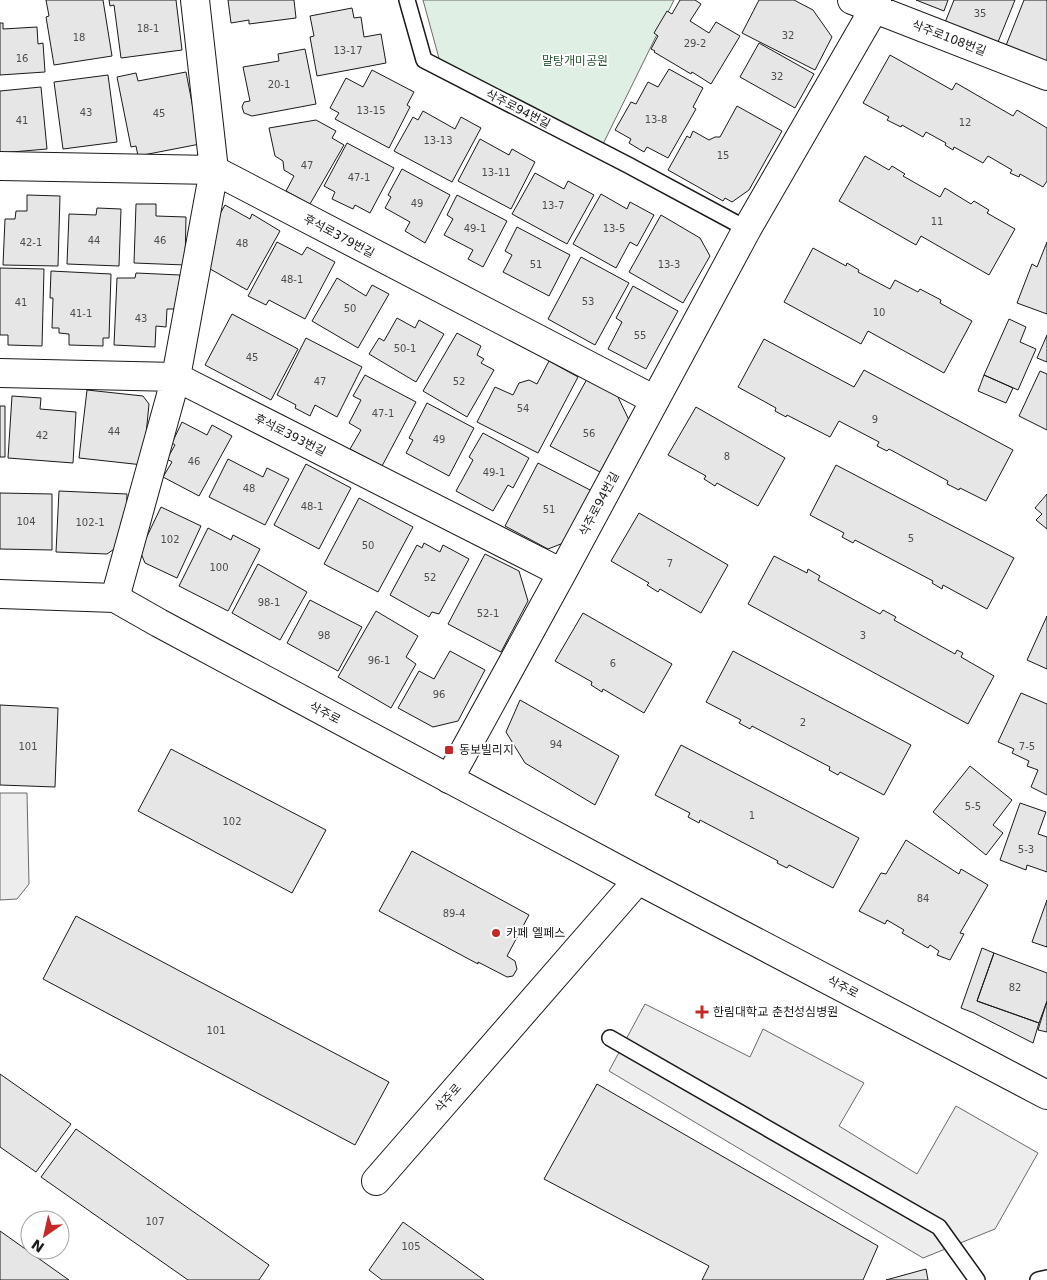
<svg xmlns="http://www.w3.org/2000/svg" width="1047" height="1280" viewBox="0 0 1047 1280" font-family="'DejaVu Sans','Noto Sans KR',sans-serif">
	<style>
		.green { fill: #e0efe3; stroke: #6a6a6a }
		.parking { fill: #ededed; stroke: #6a6a6a }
		.building { fill: #e6e6e6; stroke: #1a1a1a }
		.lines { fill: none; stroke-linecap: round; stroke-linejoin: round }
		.lane-casing { stroke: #1a1a1a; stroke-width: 18 }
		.street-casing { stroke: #1a1a1a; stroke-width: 30 }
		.secondary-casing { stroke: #1a1a1a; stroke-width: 30 }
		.lane { stroke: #fff; stroke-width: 15 }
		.street { stroke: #fff; stroke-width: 28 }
		.secondary { stroke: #fff; stroke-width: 28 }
		.poi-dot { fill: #c62828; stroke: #fff; stroke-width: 2 }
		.labels { text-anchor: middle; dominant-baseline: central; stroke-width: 4; stroke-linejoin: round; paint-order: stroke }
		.number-label { font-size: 10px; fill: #4d4d4d }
		.street-label { font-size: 12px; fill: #1a1a1a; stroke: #fff }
		.park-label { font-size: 12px; fill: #2b5a34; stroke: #fff }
		.poi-label { font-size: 12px; fill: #1a1a1a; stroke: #fff; text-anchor: start }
	</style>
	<rect width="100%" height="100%" fill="#fff"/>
	<path class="green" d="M423 0H674L603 144 440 62Z"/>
	<path class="parking" d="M0 793H27L29 884 17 899 0 900Z
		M645 1004 750 1057 763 1029 864 1083 839 1126 917 1174 956 1106 1038 1153 995 1229 923 1258 609 1071Z"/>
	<path class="building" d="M46 0H103L112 56 54 65 46 17 49 16Z
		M109 0H176L182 50 121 58 114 5 110 6Z
		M228 0H294L296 18 249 24V20L231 23Z
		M680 0H695L701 4 690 21 709 33 716 22 740 36 711 84 692 72 691 74 654 52 655 51 651 49 658 36 654 33 667 11 672 14Z
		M759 0H794L813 10 832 37 815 70 742 33Z
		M916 0H948L944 11Z
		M954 0H1015L996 47 944 25Z
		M1024 0H1047V64L1005 48Z
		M352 8 354 18 361 17 364 37 381 34 386 63 317 76 310 37 314 36 310 16Z
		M0 23H3V29L37 27 38 44 43 43 45 72 0 75Z
		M759 43 814 74 795 108 740 77Z
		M305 49 316 104 252 116 244 113 242 107 244 102 250 101 243 67 279 61 278 54Z
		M890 55 952 90 956 83 1013 116 1017 110 1047 128V181L1043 187 1020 174 1019 177 1010 173 1012 170 988 156 983 163 954 147 953 150 945 145 946 143 926 132 923 137 902 125 901 127 887 120 889 117 863 103Z
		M669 69 703 88 693 107 696 109 668 158 647 147 644 152 629 143 631 139 615 130 631 102 636 104 648 82 658 87Z
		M372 70 414 92 407 105 410 107 389 148 335 119 339 113 330 108 346 78 363 87Z
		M186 72 200 144 138 156 136 146 131 147 117 77 136 73 138 81Z
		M108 75 117 142 63 149 54 82Z
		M41 87 47 149 0 153V91Z
		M737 106 782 131 749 190 732 202 725 198 723 201 668 170 687 136 690 138 693 131 709 140 715 137H720Z
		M423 111 455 129 461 117 481 128 452 182 394 151 413 117 418 120Z
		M316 120 336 131 332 138 344 145 310 204 286 191 294 176 284 170 283 161 275 156 269 128Z
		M480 139 509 155 512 149 535 162 511 209 458 181Z
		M347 143 394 168 370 213 355 205 353 209 332 199 335 192 324 186Z
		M865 156 889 170 892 166 905 174 903 176 940 197 945 188 971 204 974 201 989 210 987 213 1015 229 989 275 921 236 916 245 839 201Z
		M402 169 450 195 425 243 405 231 410 222 385 208 391 197 388 195Z
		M535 173 564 189 568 181 594 195 567 244 512 214Z
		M601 194 627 209 630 202 654 215 637 246 630 242 616 268 573 244Z
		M27 195 60 196 58 266 3 265 5 219H15L16 211H27Z
		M457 195 507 221 483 267 468 259 473 250 444 235 453 219 447 215Z
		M136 204H156V216L186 217 185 265 134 263Z
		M225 205 250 219 252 214 280 231 247 290 205 266 209 233Z
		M97 208 121 209 119 266 67 264 69 214 96 215Z
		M661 215 700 238 710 256 683 303 629 272Z
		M517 227 570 255 549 296 503 272 512 255 505 251Z
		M277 242 302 255 307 247 335 262 305 319 269 300 266 305 248 296Z
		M1047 242V314L1017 303 1032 264 1037 267Z
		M813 248 846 266 847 263 859 270 858 272 890 289 895 280 918 292 920 289 941 300 940 303 972 321 944 373 868 331 861 344 784 302Z
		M581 257 629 283 595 345 548 319Z
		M0 268 44 269 42 346 8 345V335H0Z
		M51 271 111 274 109 338H103V346L69 345V334L59 333V328H52L53 298H50Z
		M136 273 180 275 178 309H167L166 327 156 326 155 347 114 345 117 278H135Z
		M337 278 366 296 372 285 389 294 358 348 312 321Z
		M633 286 678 311 646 369 608 349 622 322 616 318Z
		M232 314 298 349 271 400 205 365Z
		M397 318 415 328 419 320 444 334 416 382 369 354 379 338 384 341Z
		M1009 319 1026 327 1020 342 1036 349 1018 390 984 375Z
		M457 333 481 346 477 355 484 359 481 363 494 370 467 417 423 391Z
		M1047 335V362L1037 358Z
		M306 338 362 367 337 417 315 405 310 416 295 408 296 405 277 395Z
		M764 339 854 387 864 370 1013 450 986 501 960 488 959 490 947 484 948 481 889 449 887 451 877 446 879 442 839 421 830 437 787 415 786 417 775 411 776 408 738 387Z
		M549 361 578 377 538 453 477 422 495 387 513 395 519 383 529 380 537 384Z
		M1040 371 1047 374V430L1019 416Z
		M365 375 416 402 382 466 350 449 361 430 349 423 361 400 353 396Z
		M984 375 1013 388 1006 403 978 391Z
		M587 379 617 395 629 420 600 472 550 446Z
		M87 390 143 396 149 404 143 465 79 458Z
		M12 396 41 398 40 409 76 412 73 463 8 458Z
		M427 403 474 428 449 476 406 453 413 440 409 438Z
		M0 406H5V457H0Z
		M696 407 785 458 758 506 717 483 715 486 704 479 706 476 668 455Z
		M182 422 207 435 212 425 232 436 199 496 163 477 172 462 167 459 175 445 172 443Z
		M483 433 529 458 513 488 508 485 493 511 456 491 473 460 469 457Z
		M228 459 263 477 267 468 289 479 265 525 209 497Z
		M538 463 592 491 566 542 548 549 505 526Z
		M306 464 351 488 319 549 274 525Z
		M836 465 1014 558 987 609 943 585 942 589 932 583 933 581 855 540 853 543 842 537 844 533 810 515Z
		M59 491 127 494 126 523 121 522 120 545 107 554 56 552Z
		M0 493 52 494V550L0 549Z
		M1047 494V529L1036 520 1042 514 1035 508Z
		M359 498 413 527 378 592 324 564Z
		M161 507 201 526 177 578 145 563 140 551Z
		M639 513 728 565 701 613 660 589 658 592 647 585 649 583 611 561Z
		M208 528 231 540 233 535 260 549 228 611 179 586Z
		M424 543 440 552 443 545 469 559 439 614 432 612 429 617 390 595 417 545 422 548Z
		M485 554 519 571 528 601 501 652 448 624Z
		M774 556 807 573 808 569 820 576 818 580 880 614 883 610 896 617 894 620 955 654 957 650 963 653 961 657 994 676 968 724 748 604Z
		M258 564 307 592 280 640 232 613Z
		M310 600 362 627 338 671 287 643Z
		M376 611 418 636 406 657 416 664 391 708 338 677Z
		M583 613 672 664 644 713 603 689 602 692 591 685 592 682 555 661Z
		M1047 616V669L1027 660Z
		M450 651 485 670 458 721 433 727 398 708 419 671 434 679Z
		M733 651 911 745 884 795 840 772 838 775 829 770 830 767 752 726 750 729 739 723 741 720 706 702Z
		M1021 693 1047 704V795L1031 787 1038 770 1027 766 1029 761 1012 753 1014 749 998 742Z
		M520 700 619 756 595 805 525 763 506 732Z
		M0 705 58 708 55 787 0 785Z
		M681 745 859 838 833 888 789 865 787 868 777 863 778 861 700 820 699 823 688 817 690 813 655 795Z
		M171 749 326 830 292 893 138 811Z
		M970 766 1012 800 993 825 1003 833 986 855 933 812Z
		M1020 803 1046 812 1038 834 1047 837V872L1027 865 1026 870 1000 860Z
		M906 840 959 874 961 869 988 885 960 933 964 934 950 960 937 955 939 951 930 945 928 948 902 933 904 930 887 920 885 924 859 911 881 873 886 874Z
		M412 851 529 915 507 956 515 961 517 969 513 976 507 977 478 962V964L379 911Z
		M1047 900V947L1032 942Z
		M76 916 389 1082 355 1145 43 979Z
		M982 948 994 953 977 1001 1039 1023 1033 1043 974 1013 961 1008Z
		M994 953 1047 973V1001L1039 1023 977 1001Z
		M1047 1001V1032L1038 1030Z
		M0 1074 71 1124 36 1172 0 1147Z
		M597 1084 878 1246 863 1280H702L709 1266 544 1179Z
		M76 1129 269 1265 259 1280H188L41 1177Z
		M403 1222 484 1280H382L369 1270Z
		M0 1231 69 1280H0Z
		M926 1269 928 1280H886Z"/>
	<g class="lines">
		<g class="lane-casing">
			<path id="lane" d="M407 0 424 60 628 165 747 229
				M610 1038 939 1227 977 1280
				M1038 1280 1047 1278"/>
		</g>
		<g class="street-casing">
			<path id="street" d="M852 0 1047 76
				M0 166 214 170 655 400
				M0 373 176 377 562 573
				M115 598 176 377 214 170 195 0
				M449 779 562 573 747 229 874 9 877 0
				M376 1181 638 880"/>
		</g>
		<g class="secondary-casing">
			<path id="secondary" d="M0 594 115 598 159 623 638 880 1047 1095"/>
		</g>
		<use href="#lane" class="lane"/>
		<use href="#street" class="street"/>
		<use href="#secondary" class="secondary"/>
	</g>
	<g class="poi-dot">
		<rect x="444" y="745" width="10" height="10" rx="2.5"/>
		<circle cx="496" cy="933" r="5"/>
		<path d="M699.5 1004.5h5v5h5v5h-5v5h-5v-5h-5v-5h5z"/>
	</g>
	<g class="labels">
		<g class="number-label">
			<text x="980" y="13">35</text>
			<text x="148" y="28">18-1</text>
			<text x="788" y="35">32</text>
			<text x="79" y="37">18</text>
			<text x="695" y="43">29-2</text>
			<text x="348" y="50">13-17</text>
			<text x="22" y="58">16</text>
			<text x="777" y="76">32</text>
			<text x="279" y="84">20-1</text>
			<text x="371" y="110">13-15</text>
			<text x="86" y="112">43</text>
			<text x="159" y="113">45</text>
			<text x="656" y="119">13-8</text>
			<text x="22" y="120">41</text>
			<text x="965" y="122">12</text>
			<text x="438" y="140">13-13</text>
			<text x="723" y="155">15</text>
			<text x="307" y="165">47</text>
			<text x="496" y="172">13-11</text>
			<text x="359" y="177">47-1</text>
			<text x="417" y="203">49</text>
			<text x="553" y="205">13-7</text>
			<text x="937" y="221">11</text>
			<text x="475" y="228">49-1</text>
			<text x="614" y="228">13-5</text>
			<text x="94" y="240">44</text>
			<text x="160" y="240">46</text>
			<text x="31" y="242">42-1</text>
			<text x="242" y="243">48</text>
			<text x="536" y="264">51</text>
			<text x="669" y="264">13-3</text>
			<text x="292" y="279">48-1</text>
			<text x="588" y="301">53</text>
			<text x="21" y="302">41</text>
			<text x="350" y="308">50</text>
			<text x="879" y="312">10</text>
			<text x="81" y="313">41-1</text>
			<text x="141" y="318">43</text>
			<text x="640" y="335">55</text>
			<text x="405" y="348">50-1</text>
			<text x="252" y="357">45</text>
			<text x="320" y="381">47</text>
			<text x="459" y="381">52</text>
			<text x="523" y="408">54</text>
			<text x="383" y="413">47-1</text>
			<text x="875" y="419">9</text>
			<text x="114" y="431">44</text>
			<text x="589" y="433">56</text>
			<text x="42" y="435">42</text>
			<text x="439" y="439">49</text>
			<text x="727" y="456">8</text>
			<text x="194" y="461">46</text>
			<text x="494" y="472">49-1</text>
			<text x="249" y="488">48</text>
			<text x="312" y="506">48-1</text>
			<text x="549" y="509">51</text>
			<text x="26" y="521">104</text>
			<text x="90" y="522">102-1</text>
			<text x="911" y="538">5</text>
			<text x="170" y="539">102</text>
			<text x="368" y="545">50</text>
			<text x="670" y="563">7</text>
			<text x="219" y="567">100</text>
			<text x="430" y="577">52</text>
			<text x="269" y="602">98-1</text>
			<text x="488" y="613">52-1</text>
			<text x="324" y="635">98</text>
			<text x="863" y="635">3</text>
			<text x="379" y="660">96-1</text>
			<text x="613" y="663">6</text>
			<text x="439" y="694">96</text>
			<text x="803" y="722">2</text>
			<text x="556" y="744">94</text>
			<text x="28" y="746">101</text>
			<text x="1027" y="746">7-5</text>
			<text x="973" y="806">5-5</text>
			<text x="752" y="815">1</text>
			<text x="232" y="821">102</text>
			<text x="1026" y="849">5-3</text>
			<text x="923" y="898">84</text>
			<text x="454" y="913">89-4</text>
			<text x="1015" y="987">82</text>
			<text x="216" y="1030">101</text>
			<text x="155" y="1221">107</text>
			<text x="411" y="1246">105</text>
		</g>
		<g class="street-label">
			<text transform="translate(949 38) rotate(21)">삭주로108번길</text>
			<text transform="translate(518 109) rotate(27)">삭주로94번길</text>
			<text transform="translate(339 236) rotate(28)">후석로379번길</text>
			<text transform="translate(290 435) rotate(27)">후석로393번길</text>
			<text transform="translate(599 504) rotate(-62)">삭주로94번길</text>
			<text transform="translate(325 713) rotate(28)">삭주로</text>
			<text transform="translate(843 987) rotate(28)">삭주로</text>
			<text transform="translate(448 1098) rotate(-49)">삭주로</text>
		</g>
		<g class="park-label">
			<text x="575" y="61">말탕개미공원</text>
		</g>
		<g class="poi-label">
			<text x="459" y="750">동보빌리지</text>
			<text x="506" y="933">카페 엘페스</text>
			<text x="713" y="1012">한림대학교 춘천성심병원</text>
		</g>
	</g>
	<g transform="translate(45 1235) rotate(214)"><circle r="24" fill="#ffffff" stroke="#a3a3a3"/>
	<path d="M0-4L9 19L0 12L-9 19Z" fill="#c62828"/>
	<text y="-8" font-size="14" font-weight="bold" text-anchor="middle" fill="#1a1a1a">N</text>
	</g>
</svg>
